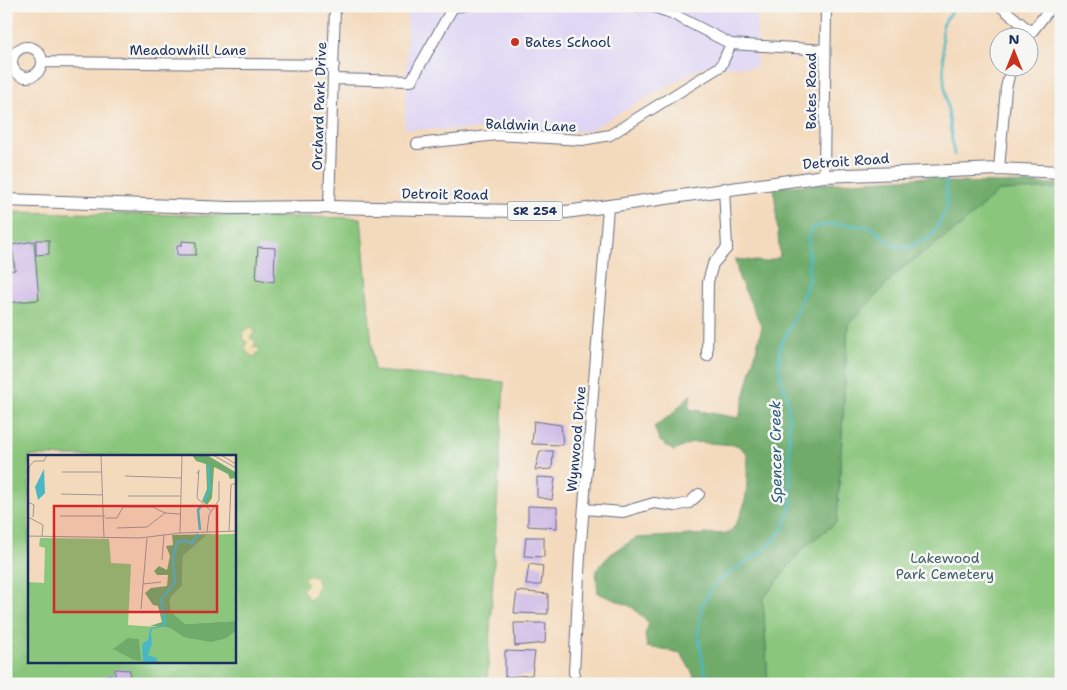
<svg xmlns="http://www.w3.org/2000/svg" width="1067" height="690" viewBox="0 0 1067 690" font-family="'Shantell Sans',sans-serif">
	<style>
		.built { fill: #dfd5f5 }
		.green { fill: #8ac67b; stroke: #527a6c; fill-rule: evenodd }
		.forest { fill: #6fab6b; stroke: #456d64 }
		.sand { fill: #eeda9e; stroke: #84847e }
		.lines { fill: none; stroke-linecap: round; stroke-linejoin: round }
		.stream { stroke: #4ab8c4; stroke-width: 2.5 }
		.building { fill: #ceb8e7 }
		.minor-casing { stroke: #676b7f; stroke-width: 12 }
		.major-casing { stroke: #676b7f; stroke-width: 14 }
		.minor { stroke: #fff; stroke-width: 10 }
		.major { stroke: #fff; stroke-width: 12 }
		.poi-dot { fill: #c8321e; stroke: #f6f6f2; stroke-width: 2 }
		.labels { text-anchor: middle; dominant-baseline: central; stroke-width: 5; stroke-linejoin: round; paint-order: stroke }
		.shield { fill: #f6f6f2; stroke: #5d6b8a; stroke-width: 1 }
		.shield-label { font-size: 12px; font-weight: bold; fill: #1b2f5e }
		.poi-label { font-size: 14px; fill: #1b2f5e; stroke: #f6f6f2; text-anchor: start }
		.street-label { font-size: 14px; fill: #1b2f5e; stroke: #f6f6f2 }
		.park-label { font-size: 14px; fill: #3c5c67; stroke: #f6f6f2 }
		.water-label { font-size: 15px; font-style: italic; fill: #29587d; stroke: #f6f6f2 }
		.inset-river { fill: none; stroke: #4ab8c4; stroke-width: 2.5 }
		.inset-road { fill: none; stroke: #9d9696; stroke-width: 1 }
		.view { fill: #d62828; fill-opacity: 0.15; stroke: #d62828; stroke-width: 2.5 }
		.inset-edge { fill: none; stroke: #1b2f5e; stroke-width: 2.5 }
	</style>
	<rect width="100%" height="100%" fill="#f6f6f2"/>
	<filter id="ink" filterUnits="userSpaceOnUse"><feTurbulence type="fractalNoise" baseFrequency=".02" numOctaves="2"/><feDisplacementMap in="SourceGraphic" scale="10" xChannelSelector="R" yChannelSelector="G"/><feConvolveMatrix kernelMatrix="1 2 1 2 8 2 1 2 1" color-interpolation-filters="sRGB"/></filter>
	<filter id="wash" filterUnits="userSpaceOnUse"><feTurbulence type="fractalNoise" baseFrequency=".0096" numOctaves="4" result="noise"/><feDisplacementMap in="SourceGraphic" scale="20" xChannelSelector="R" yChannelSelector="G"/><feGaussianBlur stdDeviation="1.12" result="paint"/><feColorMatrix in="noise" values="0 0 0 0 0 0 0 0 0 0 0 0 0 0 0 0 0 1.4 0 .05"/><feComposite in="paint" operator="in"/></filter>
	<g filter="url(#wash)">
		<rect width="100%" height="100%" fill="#f4dabc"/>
		<path class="built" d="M408 6H757V67L703 66 588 131 405 129Z"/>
		<path class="green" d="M1061 188V684H768L763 599 803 548 837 522 848 325 902 268 960 226 999 191Z
			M6 212 361 218 374 371 504 382 487 684H6ZM29 456H234V661H29Z"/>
		<path class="forest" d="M947 176 946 192 947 182 1061 184V188L999 191 960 226 902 268 848 325 837 522 803 548 763 599 768 684H691L694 676 681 653 647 647 645 635 649 623 632 607 598 593 596 570 611 554 636 538 729 533C750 509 747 484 747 453L737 445 693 442 674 451 660 441 654 427 672 414 691 394 689 409 739 418 762 327 739 278 735 259 765 262 780 257 774 187Z"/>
		<path class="sand" d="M250 328 256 331 250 338 256 341 253 348 258 347 260 350 254 357 248 354 245 347 247 342 243 338 244 330Z
			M313 575 316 577 319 586 315 590V596L309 600 302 589 307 584 304 581 305 577Z"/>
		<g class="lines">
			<path class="stream" d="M954 155 944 80 942 25 956 6
				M709 684 704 669 698 635 702 606 714 584 765 549 783 529 791 503 788 401 779 371 780 346 796 315 809 278 808 236 813 227 838 224 871 227 895 246 906 248 933 235 947 208 946 181"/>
		</g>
		<g id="blocks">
			<path class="building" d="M36 240H49V254L36 255Z
				M34 241 39 300 6 303V271L15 270 12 245Z
				M182 241 196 242V255H177V245H182Z
				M258 247 275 248 274 282 256 279Z
				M534 421 561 425 563 445 532 444Z
				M540 451H553L552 469 535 470Z
				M537 477 555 478 552 500 537 497Z
				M528 506 557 507V528L528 526Z
				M526 537H544V557L524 556Z
				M529 564 543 566 541 585H526Z
				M517 591 548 594V614L514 613Z
				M514 623H546L545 643 515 646Z
				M505 651 535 652 532 675 505 677Z
				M115 669 130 670 129 683 106 682 107 674 115 675Z"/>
		</g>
	</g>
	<g filter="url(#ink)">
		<use href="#blocks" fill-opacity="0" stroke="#676b7f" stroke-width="1"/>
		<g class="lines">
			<g class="minor-casing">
				<path id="minor" d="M635 6H651L671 13 731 44 825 50
					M1000 6 1030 31
					M1027 38 1052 6
					M12 62a15 15 0 1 1 30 0a15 15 0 1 1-30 0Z
					M42 62 334 65
					M334 79 411 81 453 7 463 6
					M417 144 497 135 582 140 610 135 721 66 731 44
					M999 169 1006 88 1011 68
					M824 176 826 6
					M329 207 335 6
					M707 356 708 282 713 264 727 248 724 188
					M584 509 623 512 654 503 675 506 689 503 699 494
					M574 673 580 555 608 207"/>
			</g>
			<g class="major-casing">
				<path id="major" d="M6 200 230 208 329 207 566 212 824 176 999 169 1061 172"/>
			</g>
			<use href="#minor" class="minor"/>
			<use href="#major" class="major"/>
		</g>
	</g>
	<circle class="poi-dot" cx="515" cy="42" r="5"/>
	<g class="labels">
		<rect class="shield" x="507.5" y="201.5" width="55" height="19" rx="4"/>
		<g class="shield-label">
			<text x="535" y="211">SR 254</text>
		</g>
		<g class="poi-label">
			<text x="525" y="42">Bates School</text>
		</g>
		<g class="street-label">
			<text x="188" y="50">Meadowhill Lane</text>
			<text transform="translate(811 91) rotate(-90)">Bates Road</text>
			<text transform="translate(319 106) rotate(-88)">Orchard Park Drive</text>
			<text transform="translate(531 125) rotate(2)">Baldwin Lane</text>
			<text transform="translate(846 161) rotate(-4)">Detroit Road</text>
			<text transform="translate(445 194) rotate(1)">Detroit Road</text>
			<text transform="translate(576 439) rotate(-85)">Wynwood Drive</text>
		</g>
		<g class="park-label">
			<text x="945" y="558">Lakewood<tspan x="945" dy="16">Park Cemetery</tspan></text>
		</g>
		<g class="water-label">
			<text transform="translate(776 452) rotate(-91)">Spencer Creek</text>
		</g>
	</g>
	<g transform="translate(28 455)">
		<rect width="208" height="208" fill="#f4dabc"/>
		<path d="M207 79V166L157 169 143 158 142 143 154 131 155 101 179 80ZM12 83 81 84 83 108 103 109 100 170 142 173 155 182 199 183 207 177V207H0V127L16 128 17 93 11 91Z" fill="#8ac67b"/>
		<path d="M164 0H179L207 17V23L202 24 200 19 186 12 184 43 179 50 174 46 179 34 178 9 168 6ZM191 79 179 80 155 101 154 131 142 143 143 157 157 169 207 166V177L199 183 183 187 155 182 142 173 122 171 134 167 130 151 125 150 117 138 123 133 139 131 140 120H129L126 116 131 111 139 115 142 101 138 91 145 90 144 80ZM100 183 111 184 113 206 106 205 85 194Z" fill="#6fab6b"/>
		<path d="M16 14 17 38 10 45 7 32ZM135 172 124 174 123 178 124 189 120 200 129 203V207H115L114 189 120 185 122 174 125 172Z" fill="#4ab8c4"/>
		<path class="inset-river" d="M176 47 182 34 180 10M172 75 170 55 174 50M134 172 137 167 133 144 147 128 145 104 149 87 159 86 164 89 170 79"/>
		<path class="inset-road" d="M73 0 76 83M185 0 208 13M193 0 208 9M34 17H73M169 19 171 15 169 43 183 56M97 21 153 23M33 39 75 40M100 41H152M32 61H77M0 62 15 70 14 81M5 62 6 50 0 47 1 12 6 6H16L19 0M77 63H89L95 52H125L137 58 152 59M89 73 119 72 137 58M179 77 181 60 191 45V26M201 77 203 30 208 28M152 78 154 0M0 81 112 83 152 78 208 76M134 105 136 80M115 129 133 127M113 154 119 83"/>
		<path class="view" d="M26 51H189V157H26Z"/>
		<rect width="208" height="208" class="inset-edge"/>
	</g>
	<rect width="1067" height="690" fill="none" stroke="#f6f6f2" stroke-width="25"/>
	<g transform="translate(1014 52)"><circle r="24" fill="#f6f6f2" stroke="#9ea6b7"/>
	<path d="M0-4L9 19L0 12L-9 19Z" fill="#c8321e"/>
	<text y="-8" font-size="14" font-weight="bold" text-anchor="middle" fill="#1b2f5e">N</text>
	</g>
</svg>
